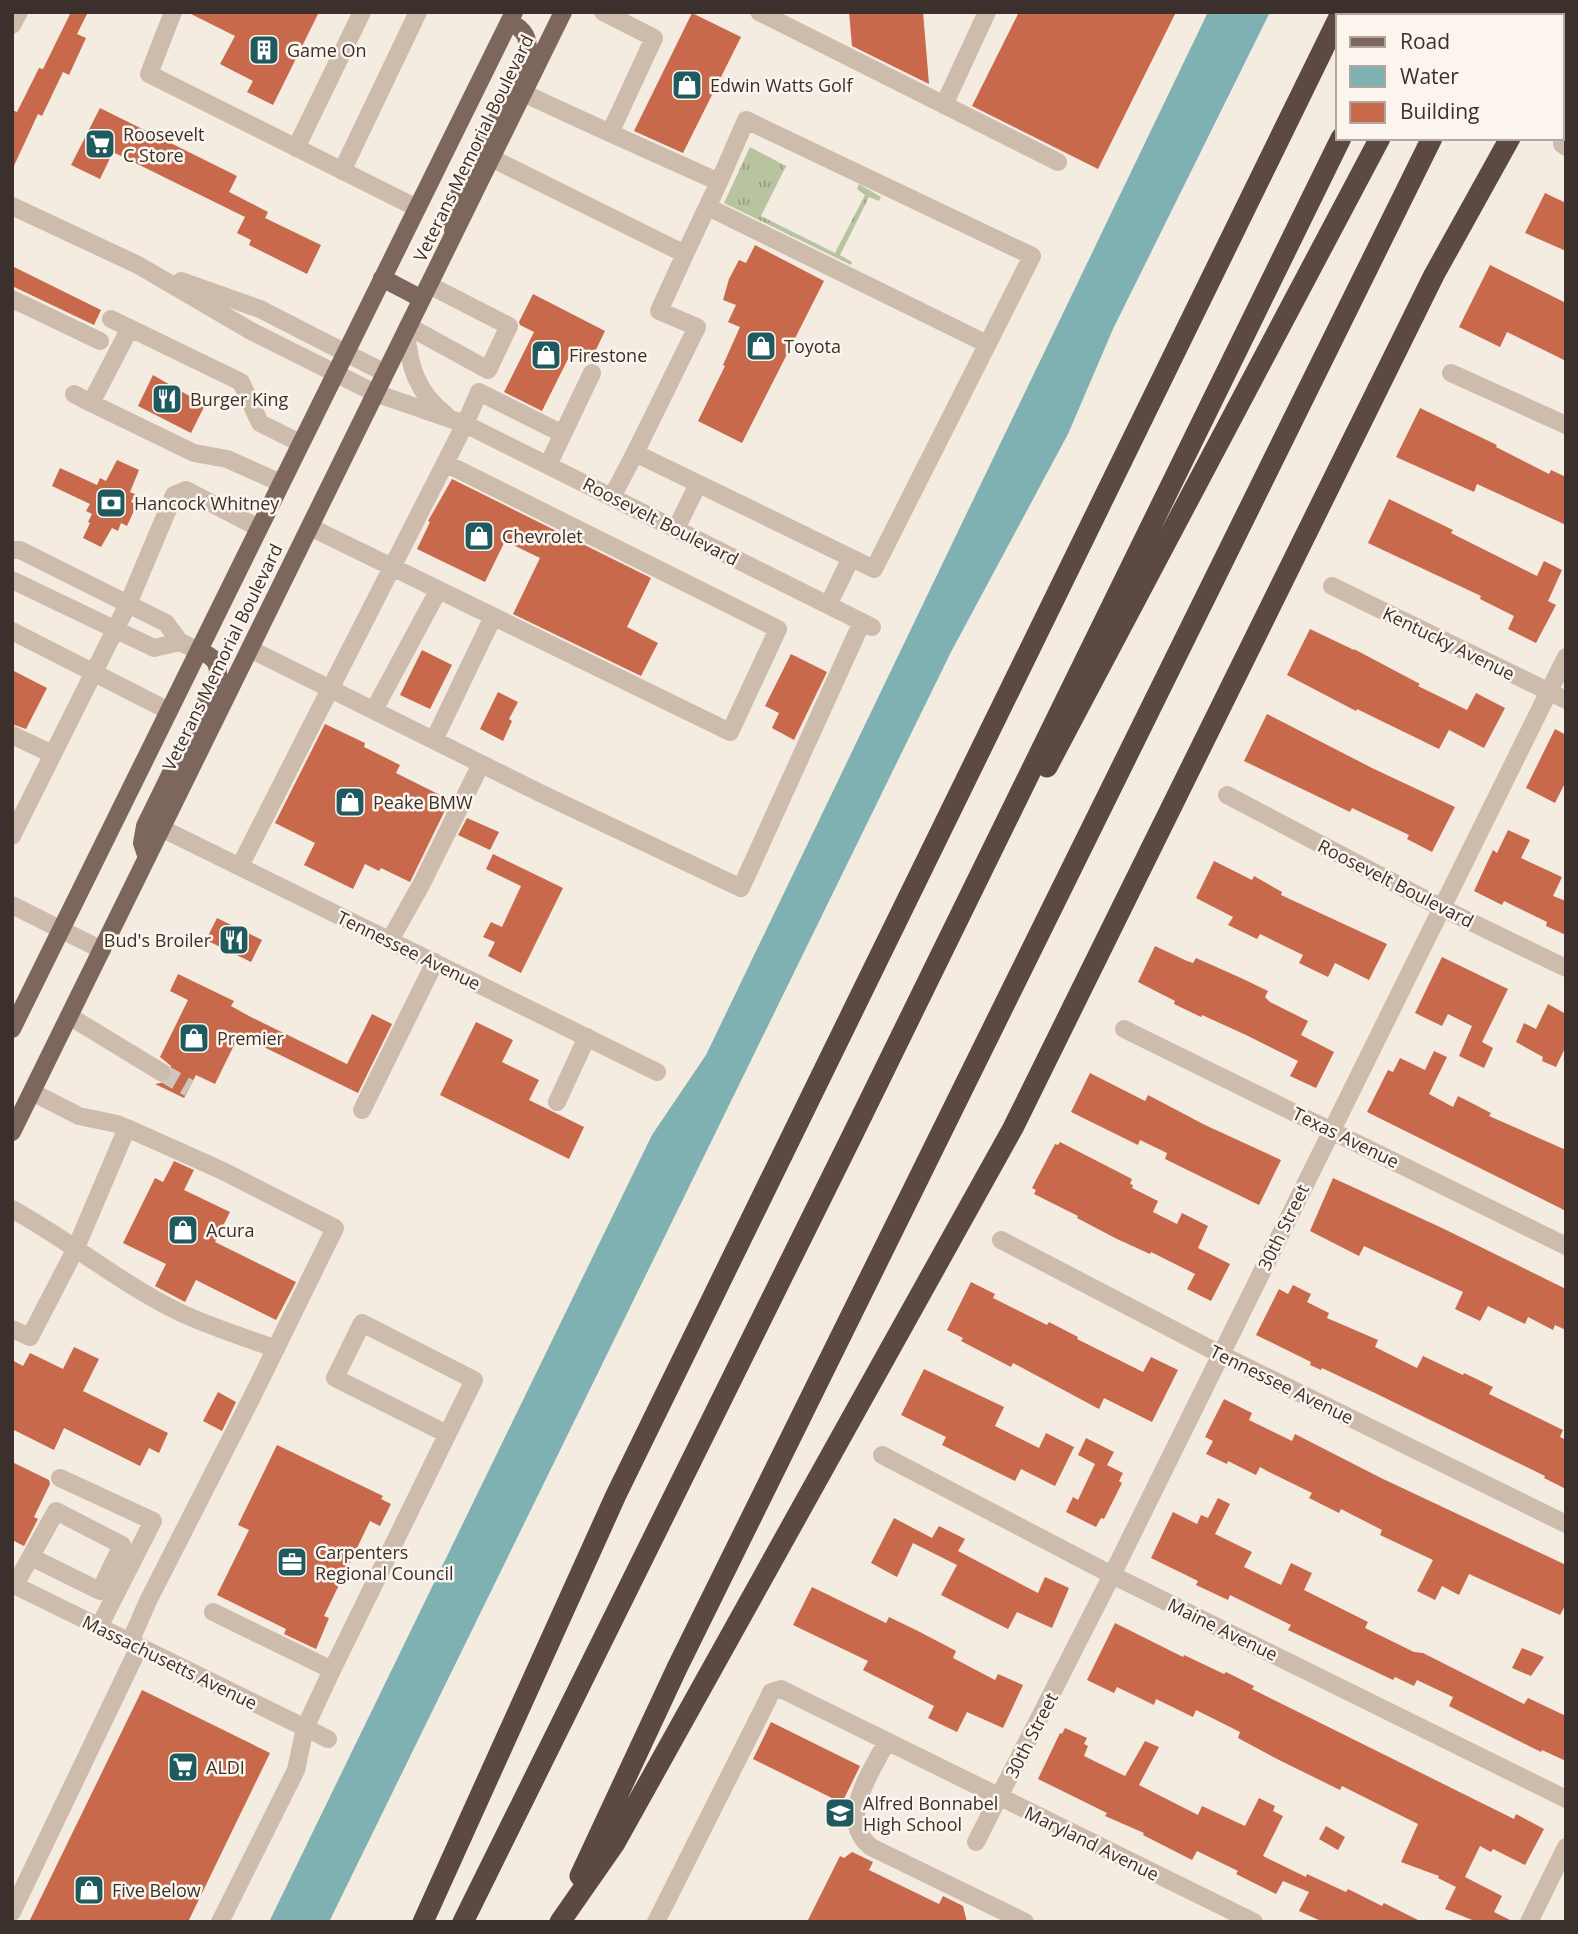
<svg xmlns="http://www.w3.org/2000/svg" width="1578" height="1934" viewBox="0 0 1578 1934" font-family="'Open Sans',sans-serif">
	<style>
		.grass { fill: url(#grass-tufts) }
		.water { fill: #7fb0b2 }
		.building { fill: #c8694b }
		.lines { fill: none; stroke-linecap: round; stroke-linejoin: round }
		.minor-tunnel { stroke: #cfc6bd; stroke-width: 18; stroke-dasharray: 18 9; stroke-linecap: butt }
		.minor { stroke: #cdbbac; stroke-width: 18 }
		.major { stroke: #7d675c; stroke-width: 18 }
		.highway { stroke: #5c4a42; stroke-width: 21 }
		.labels { text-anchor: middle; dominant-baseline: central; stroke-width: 5; stroke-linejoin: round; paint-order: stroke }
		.poi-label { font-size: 18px; fill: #3b302b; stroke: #fbf5ee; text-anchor: start }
		.street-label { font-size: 18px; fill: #3b302b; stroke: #fbf5ee }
	</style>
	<defs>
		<pattern id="grass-tufts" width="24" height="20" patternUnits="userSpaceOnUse" patternTransform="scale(1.75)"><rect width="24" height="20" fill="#b8c4a0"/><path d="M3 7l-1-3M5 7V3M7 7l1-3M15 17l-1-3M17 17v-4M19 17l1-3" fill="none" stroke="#97a083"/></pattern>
	</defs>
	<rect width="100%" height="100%" fill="#f4ebe1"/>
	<path class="grass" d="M750 147 786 166 761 216 835 253 865 195 857 189 859 184 881 197 879 201 869 197 840 255 852 262 851 265 724 203Z"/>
	<path class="water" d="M1208 12H1270L1113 329 1068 434 951 652 329 1922H269L652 1135 706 1055Z"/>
	<path class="building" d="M71 12H88L77 34 86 38 69 75 63 72 42 116 38 114 12 170V110L17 112 39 68 43 69Z
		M187 12H319L273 105 247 92 253 81 220 64 235 36Z
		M849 12H923L929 84 852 46Z
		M1019 12H1176L1098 169 972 106Z
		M692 13 741 37 683 153 634 131Z
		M100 108 237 176 229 192 268 212 265 218 321 245 307 274 249 245 251 240 237 233 245 217 113 152 100 179 71 165Z
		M1545 193 1566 203V251L1525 233Z
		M755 245 824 281 742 443 698 421 725 366 723 365 740 327 728 322 736 305 723 300 729 279 739 260 746 263Z
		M1490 265 1566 303V361L1507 332 1500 347 1459 327Z
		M12 266 101 310 94 325 12 286Z
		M533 294 605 331 591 360 572 351 542 411 504 392 534 332 520 325 519 322Z
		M153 375 205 405 191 433 138 406Z
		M1420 408 1497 445 1496 447 1549 474 1551 470 1566 477V525L1477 484 1474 492 1396 457Z
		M117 460 139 470 130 492 135 494 131 502 137 504 127 526 121 523 118 531 112 528 101 547 83 538 90 523 88 522 92 514 86 511 90 504 52 486 60 468 97 485 100 478 106 481Z
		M452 479 651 578 627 627 658 643 641 676 513 614 540 558 505 541 485 582 417 549 430 522 428 521Z
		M1389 499 1453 530 1451 533 1537 576 1544 561 1562 570 1548 601 1556 605 1536 643 1508 629 1514 616 1480 599 1481 596 1368 543Z
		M1310 629 1354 650V649L1420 684 1418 686 1467 710 1476 693 1505 708 1484 748 1449 730 1439 749 1357 709 1356 711 1287 675Z
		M422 650 452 665 430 709 400 695Z
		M791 654 827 672 794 740 772 728 779 713 765 706Z
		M12 670 47 688 26 729 12 724Z
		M498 692 518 702 509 719 512 721 503 741 480 729Z
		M1267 714 1372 768 1455 807 1432 852 1407 839 1409 835 1352 808 1350 812 1244 761Z
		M325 724 365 743 364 747 400 765 396 773 450 800 410 882 381 868 379 871 365 864 353 889 304 865 315 843 275 823Z
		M1555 729 1566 735V781L1555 803 1526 788Z
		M467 818 499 832 490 850 458 835Z
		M1508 830 1530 840 1521 858 1562 877 1553 896 1566 901V935L1546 926 1547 922 1504 901 1502 905 1474 891 1493 850 1497 853Z
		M493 854 563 888 521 973 488 956 495 942 483 937 491 922 502 927 521 886 486 869Z
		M1214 861 1252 880 1254 876 1282 892 1281 895 1387 944 1369 980 1335 963 1328 977 1299 963 1303 955 1260 934 1257 939 1228 925 1233 917 1196 898Z
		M217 918 262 940 251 962 206 940Z
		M1155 946 1187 961 1193 963 1196 958 1241 978 1268 991 1265 997 1270 1002 1308 1021 1301 1035 1334 1052 1316 1088 1290 1076 1298 1061 1246 1035 1202 1015 1201 1017 1174 1004 1175 1001 1138 982Z
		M1442 957 1508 989 1482 1042 1493 1048 1484 1068 1459 1056 1472 1026 1448 1014 1442 1026 1415 1013Z
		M178 974 234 1001 231 1006 249 1016 347 1064 372 1014 392 1024 358 1093 239 1035 215 1084 196 1075 184 1098 155 1084 166 1082 171 1077V1066L160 1057 188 1000 170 991Z
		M1548 1004 1566 1014V1046L1556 1067 1542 1061 1543 1057 1516 1042 1524 1023 1536 1029Z
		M476 1022 513 1040 502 1062 539 1080 529 1100 584 1127 569 1159 440 1095Z
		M1434 1051 1447 1057 1429 1094 1453 1107 1458 1096 1491 1113 1489 1116 1566 1150V1211L1367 1112 1388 1070 1393 1072 1400 1058 1425 1070Z
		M1090 1073 1145 1101 1148 1095 1205 1125 1281 1160 1259 1205 1165 1159 1167 1153 1140 1140 1138 1145 1071 1112Z
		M1060 1142 1132 1179 1130 1184 1133 1185 1132 1188 1158 1201 1153 1212 1177 1224 1182 1213 1208 1226 1198 1248 1230 1264 1211 1301 1187 1289 1195 1274 1151 1252 1150 1254 1117 1239 1077 1218 1078 1216 1034 1194 1036 1190 1032 1188 1055 1144 1058 1145Z
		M174 1161 194 1170 184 1190 230 1212 215 1242 296 1282 276 1320 196 1280 185 1302 155 1286 166 1264 123 1243 155 1178 163 1182Z
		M1333 1178 1440 1227 1566 1289V1330L1555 1325 1553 1330 1528 1317 1525 1324 1488 1306 1480 1321 1455 1309 1463 1292 1364 1246 1359 1256 1310 1231Z
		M971 1282 995 1294 993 1298 1047 1325 1049 1322 1078 1337 1077 1339 1143 1372 1151 1357 1178 1370 1152 1422 1104 1398 1099 1409 1013 1363 1011 1367 961 1341 963 1338 947 1330Z
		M1293 1285 1311 1294 1307 1302 1329 1313 1327 1318 1378 1340 1375 1347 1417 1368 1423 1356 1463 1375 1464 1373 1493 1387 1489 1394 1563 1430 1560 1437 1566 1440V1489L1544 1478 1545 1476 1377 1394 1322 1368 1321 1370 1310 1365 1311 1362 1256 1335 1279 1289 1288 1294Z
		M74 1347 99 1359 83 1391 168 1433 159 1453 149 1448 140 1466 64 1428 54 1450 12 1429V1360L23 1366 30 1353 63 1369Z
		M924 1369 1004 1407 995 1426 1039 1448 1046 1433 1074 1447 1055 1486 1021 1469 1015 1481 942 1445 946 1437 901 1415Z
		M218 1392 236 1402 222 1431 203 1421Z
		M1224 1399 1252 1413 1249 1420 1292 1441 1295 1434 1381 1478 1566 1565V1604L1560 1615 1469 1574 1459 1595 1442 1586 1435 1600 1417 1591 1433 1560 1380 1535 1382 1530 1341 1509 1339 1513 1309 1498 1312 1493 1267 1471 1260 1467 1256 1475 1228 1461 1227 1464 1206 1454 1213 1441 1205 1437Z
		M1086 1438 1114 1452 1107 1465 1123 1473 1119 1481 1122 1483 1104 1519 1101 1518 1096 1527 1066 1512 1073 1497 1078 1500 1095 1464 1078 1455Z
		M277 1445 383 1496 381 1499 391 1504 380 1526 370 1521 324 1616 329 1618 316 1649 284 1634 286 1629 217 1595 249 1530 238 1525Z
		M12 1462 49 1480 50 1484 34 1517 38 1519 24 1546 12 1540Z
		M1218 1498 1230 1504 1215 1534 1252 1552 1244 1567 1281 1585 1291 1563 1312 1573 1304 1590 1368 1622 1365 1628 1414 1652 1423 1653 1524 1704 1528 1698 1566 1716V1761L1542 1750 1541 1752 1449 1706 1453 1697 1417 1680 1414 1686 1395 1677 1393 1680 1288 1630 1291 1625 1230 1595 1228 1600 1196 1585 1198 1581 1151 1558 1173 1512 1197 1524 1201 1515 1208 1518Z
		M894 1518 932 1538 939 1526 965 1539 958 1551 1038 1593 1045 1577 1069 1588 1052 1628 1017 1612 1008 1629 941 1595 957 1565 913 1543 897 1577 871 1563Z
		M812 1587 886 1623 889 1617 918 1631 956 1651 953 1658 995 1680 998 1674 1023 1685 1003 1728 967 1712 957 1732 928 1718 934 1706 863 1670 868 1661 793 1625Z
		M1115 1623 1183 1657 1184 1655 1224 1674 1226 1672 1254 1686 1252 1689 1514 1819 1516 1814 1544 1829 1525 1865 1493 1849 1491 1852 1480 1846 1465 1877 1502 1896 1494 1912 1514 1922H1477L1445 1909 1456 1887 1438 1878 1439 1876 1401 1862 1418 1824 1342 1786 1340 1790 1279 1760 1238 1738 1240 1732 1196 1710 1193 1717 1156 1699 1154 1705 1117 1687 1114 1693 1087 1680Z
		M1522 1648 1544 1657 1531 1676 1512 1668Z
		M142 1690 270 1753 188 1922H29Z
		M771 1722 860 1766 842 1803 753 1759Z
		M1065 1728 1087 1738 1084 1744 1088 1746 1084 1756 1125 1776 1145 1741 1159 1747 1139 1785 1198 1815 1202 1806 1245 1826 1259 1798 1275 1806 1273 1811 1283 1816 1263 1856 1306 1877 1307 1874 1346 1892 1348 1889 1382 1906 1384 1903 1422 1922H1323L1299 1911 1309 1892 1283 1881 1276 1894 1236 1874 1238 1871 1197 1851 1192 1860 1143 1835 1144 1833 1105 1816 1107 1813 1038 1779 1060 1733 1062 1734Z
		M1326 1826 1345 1837 1338 1850 1319 1839Z
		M852 1852 873 1862 869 1870 939 1904 943 1896 963 1906 967 1922H807L840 1856 844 1858Z"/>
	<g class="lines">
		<path class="minor-tunnel" d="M161 1072 189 1088"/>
		<path class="minor" d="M173 12 149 74 417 208
			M759 12 1058 162
			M12 25 19 12
			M523 93 610 133 654 38 603 12
			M944 105 987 12
			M1562 144 1566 147
			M296 148 362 12
			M491 158 685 254 659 311 697 327 635 453 874 569 1032 256 746 120 719 182 610 133
			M342 171 418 12
			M12 206 138 265 251 331 375 393 465 424 872 627
			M708 207 987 344
			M685 254 719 182
			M181 281 260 309 385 373
			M12 299 100 341
			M111 319 241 382 260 423 300 443
			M408 326 488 370 509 326 429 285
			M130 328 91 403 194 453 227 459 281 483
			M406 331C409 366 417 393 446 415
			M1451 373 1566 425
			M74 394 91 403
			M548 465 592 373
			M612 497 635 453
			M310 527 730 732 778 629 445 463
			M676 529 698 484
			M12 550H20L166 623 180 642 199 651
			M12 580 154 648 180 642
			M1332 586 1566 700
			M828 605 851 558
			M12 631 169 711
			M250 649 540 793 741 888 862 622
			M374 710 438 591
			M12 735 52 754
			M434 740 493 617
			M1227 795 1440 907 1566 968
			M161 828 657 1072
			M12 836 128 604 174 495 186 490 259 528
			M240 866 465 424 479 392 563 434
			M12 905 102 950
			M390 940 421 885 481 764
			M69 1016 161 1072
			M1124 1029 1566 1246
			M32 1092 79 1116 117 1124 127 1128 223 1171 335 1228 252 1397 148 1601 130 1642
			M557 1102 587 1037
			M362 1110 435 962
			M12 1209C70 1241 121 1284 181 1313 211 1327 244 1337 276 1349
			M1001 1240 1220 1354 1566 1524
			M12 1329 30 1337 75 1250 127 1128
			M882 1455 1112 1575 1566 1799
			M60 1478 153 1521 99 1627
			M12 1584 328 1739
			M15 1585 56 1511 122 1545 100 1591 31 1557
			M213 1612 332 1670 305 1728 296 1770 220 1922
			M332 1670 474 1380 362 1323 335 1378 447 1434
			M887 1741C872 1771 836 1819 871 1847L1025 1922
			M976 1842 1112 1575 1566 657
			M12 1912 139 1647
			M656 1922 768 1699 771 1692 781 1689 1254 1922
			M1529 1922 1566 1847"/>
		<path class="major" d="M454 234 451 221 452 208 528 57C529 39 526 29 509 22
			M382 278 422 299
			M147 858 142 843 145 826 218 677C219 662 213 656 199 651
			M12 1029 514 12
			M12 1132 563 12"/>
		<path class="highway" d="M1402 16 1403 12
			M1445 16 1447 12
			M1492 16 1494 12
			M1511 16 1513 12
			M1562 45 1566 39
			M1047 767 1380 138
			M580 1876 677 1668 1432 138
			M423 1922 616 1495 1338 19
			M463 1922 851 1138 1341 138
			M560 1922 615 1843 1013 1128 1434 275 1510 138"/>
	</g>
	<defs>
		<g id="building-square" transform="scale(1.575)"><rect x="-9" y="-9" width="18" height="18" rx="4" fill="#1f5a5e" stroke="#fbf5ee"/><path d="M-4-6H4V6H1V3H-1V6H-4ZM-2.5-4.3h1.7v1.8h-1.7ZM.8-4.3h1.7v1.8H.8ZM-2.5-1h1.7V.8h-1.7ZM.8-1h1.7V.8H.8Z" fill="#fff"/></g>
		<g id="shop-square" transform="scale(1.575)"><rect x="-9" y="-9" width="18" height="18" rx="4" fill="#1f5a5e" stroke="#fbf5ee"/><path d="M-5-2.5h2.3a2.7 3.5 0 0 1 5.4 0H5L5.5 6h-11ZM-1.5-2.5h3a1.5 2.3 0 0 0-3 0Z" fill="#fff"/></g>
		<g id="supermarket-square" transform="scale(1.575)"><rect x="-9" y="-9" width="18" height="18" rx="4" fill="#1f5a5e" stroke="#fbf5ee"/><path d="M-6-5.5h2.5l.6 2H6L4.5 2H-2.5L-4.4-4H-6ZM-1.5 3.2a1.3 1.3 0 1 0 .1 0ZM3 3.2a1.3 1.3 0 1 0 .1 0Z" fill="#fff"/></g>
		<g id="restaurant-square" transform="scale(1.575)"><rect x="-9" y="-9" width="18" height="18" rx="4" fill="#1f5a5e" stroke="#fbf5ee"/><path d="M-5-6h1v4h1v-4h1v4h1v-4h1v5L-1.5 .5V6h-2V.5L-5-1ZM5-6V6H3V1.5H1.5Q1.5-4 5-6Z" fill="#fff"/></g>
		<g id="bank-square" transform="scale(1.575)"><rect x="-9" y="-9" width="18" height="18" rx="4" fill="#1f5a5e" stroke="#fbf5ee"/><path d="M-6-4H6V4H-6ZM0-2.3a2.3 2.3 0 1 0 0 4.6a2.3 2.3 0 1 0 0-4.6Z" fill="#fff"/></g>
		<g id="office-square" transform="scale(1.575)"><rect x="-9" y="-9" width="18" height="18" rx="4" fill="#1f5a5e" stroke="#fbf5ee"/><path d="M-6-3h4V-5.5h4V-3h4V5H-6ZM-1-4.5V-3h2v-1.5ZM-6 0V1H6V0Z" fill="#fff"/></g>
		<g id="school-square" transform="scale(1.575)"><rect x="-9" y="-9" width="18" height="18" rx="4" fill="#1f5a5e" stroke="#fbf5ee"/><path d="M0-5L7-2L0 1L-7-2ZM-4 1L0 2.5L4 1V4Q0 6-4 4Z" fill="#fff"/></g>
	</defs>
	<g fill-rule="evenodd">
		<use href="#building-square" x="264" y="50"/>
		<use href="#shop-square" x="687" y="85"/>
		<use href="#supermarket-square" x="100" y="144"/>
		<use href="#shop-square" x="761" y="346"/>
		<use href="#shop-square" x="546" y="355"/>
		<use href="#restaurant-square" x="167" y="399"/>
		<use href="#bank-square" x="111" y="503"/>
		<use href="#shop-square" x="479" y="536"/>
		<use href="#shop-square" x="350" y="802"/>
		<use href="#restaurant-square" x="234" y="940"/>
		<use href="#shop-square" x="194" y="1038"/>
		<use href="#shop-square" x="183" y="1230"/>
		<use href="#office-square" x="292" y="1562"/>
		<use href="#supermarket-square" x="183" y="1767"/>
		<use href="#school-square" x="840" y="1813"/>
		<use href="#shop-square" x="89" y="1890"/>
	</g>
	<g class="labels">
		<g class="poi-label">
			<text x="287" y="50">Game On</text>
			<text x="710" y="85">Edwin Watts Golf</text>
			<text x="123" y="134">Roosevelt<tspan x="123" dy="21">C Store</tspan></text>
			<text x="784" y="346">Toyota</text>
			<text x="569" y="355">Firestone</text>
			<text x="190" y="399">Burger King</text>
			<text x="134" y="503">Hancock Whitney</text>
			<text x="502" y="536">Chevrolet</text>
			<text x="373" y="802">Peake BMW</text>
			<text x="211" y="940" text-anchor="end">Bud's Broiler</text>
			<text x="217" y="1038">Premier</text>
			<text x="206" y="1230">Acura</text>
			<text x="315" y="1552">Carpenters<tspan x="315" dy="21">Regional Council</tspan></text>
			<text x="206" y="1767">ALDI</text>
			<text x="863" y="1803">Alfred Bonnabel<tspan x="863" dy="21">High School</tspan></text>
			<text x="112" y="1890">Five Below</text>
		</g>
		<g class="street-label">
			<text transform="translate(473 148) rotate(-64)">Veterans Memorial Boulevard</text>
			<text transform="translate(661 521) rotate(27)">Roosevelt Boulevard</text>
			<text transform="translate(1449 643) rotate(26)">Kentucky Avenue</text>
			<text transform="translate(222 657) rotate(-64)">Veterans Memorial Boulevard</text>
			<text transform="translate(1396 883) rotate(27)">Roosevelt Boulevard</text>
			<text transform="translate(409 950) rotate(26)">Tennessee Avenue</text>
			<text transform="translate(1346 1137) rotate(26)">Texas Avenue</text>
			<text transform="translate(1283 1227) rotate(-64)">30th Street</text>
			<text transform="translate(1282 1384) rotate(26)">Tennessee Avenue</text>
			<text transform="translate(1223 1629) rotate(26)">Maine Avenue</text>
			<text transform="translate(170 1662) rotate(26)">Massachusetts Avenue</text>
			<text transform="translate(1031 1735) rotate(-63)">30th Street</text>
			<text transform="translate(1092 1843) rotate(26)">Maryland Avenue</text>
		</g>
	</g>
	<rect width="1578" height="1934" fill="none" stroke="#3b302b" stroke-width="28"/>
	<rect x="1336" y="14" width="228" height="126" fill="#fbf5ee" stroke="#aea6a0" stroke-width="2"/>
	<rect x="1350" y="37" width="35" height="10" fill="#7d675c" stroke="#aea6a0" stroke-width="2"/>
	<text x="1400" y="49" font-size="21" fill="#3b302b">Road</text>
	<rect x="1350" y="66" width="35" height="21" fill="#7fb0b2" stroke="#aea6a0" stroke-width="2"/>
	<text x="1400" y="84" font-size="21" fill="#3b302b">Water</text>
	<rect x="1350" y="102" width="35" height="21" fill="#c8694b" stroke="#aea6a0" stroke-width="2"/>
	<text x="1400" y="119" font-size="21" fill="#3b302b">Building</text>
</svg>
